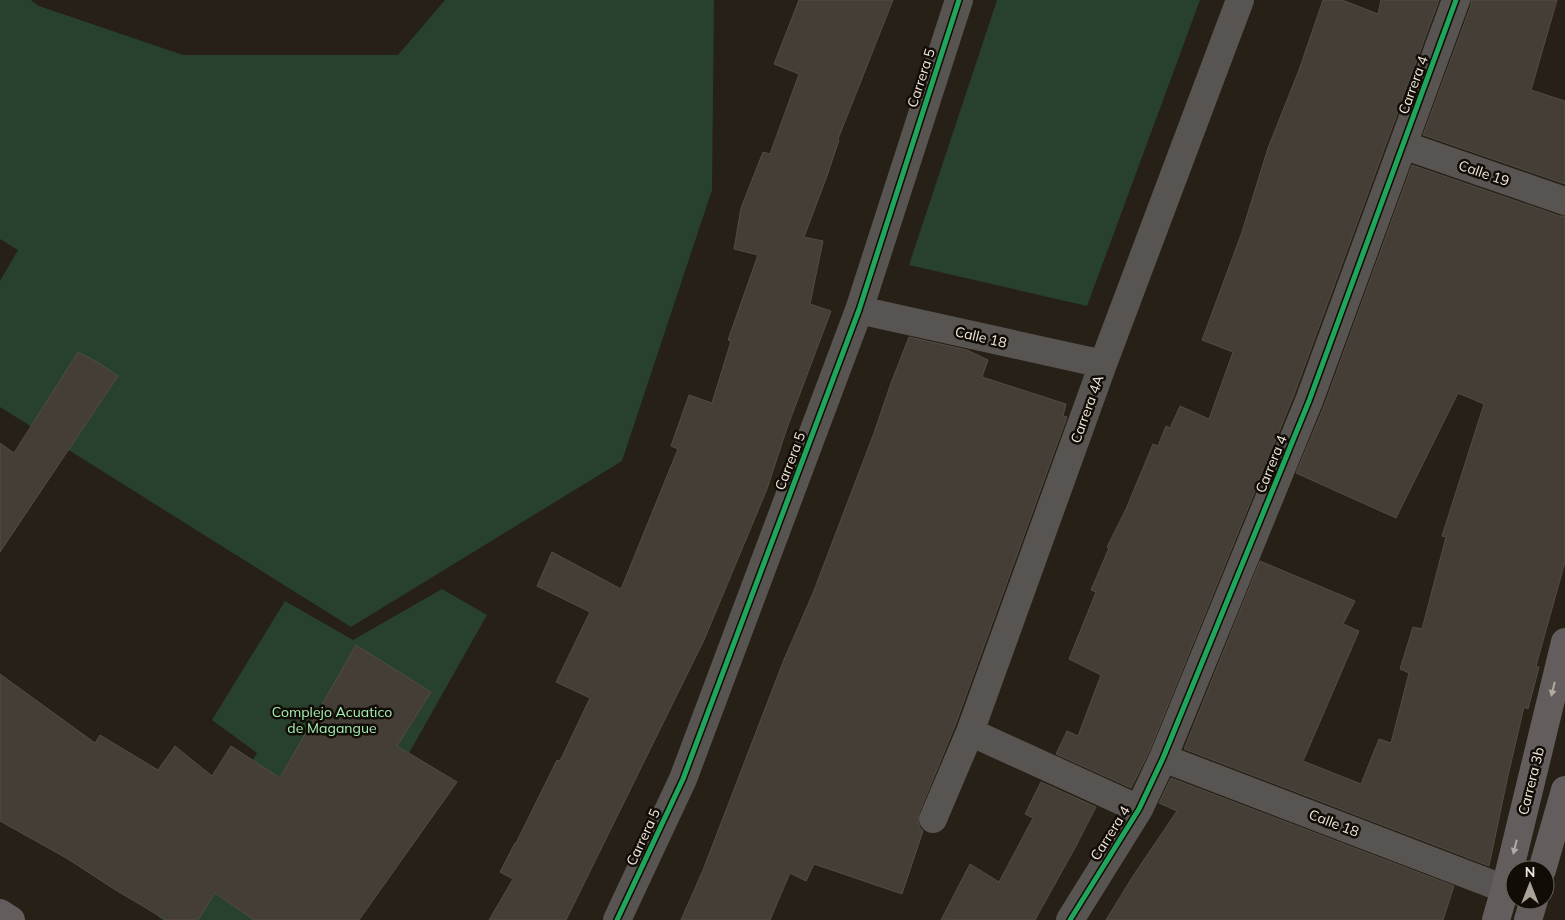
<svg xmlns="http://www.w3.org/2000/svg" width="1565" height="920" viewBox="0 0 1565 920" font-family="Mulish,sans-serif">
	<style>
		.green { fill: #27412c }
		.building { fill: #443e36; stroke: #524c44 }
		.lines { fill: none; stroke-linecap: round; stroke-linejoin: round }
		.minor { stroke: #575452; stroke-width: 28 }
		.secondary { stroke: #635e5d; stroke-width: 28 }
		.cycleway-casing { stroke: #110c05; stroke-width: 8 }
		.cycleway { stroke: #20a55d; stroke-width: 5 }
		.oneway { fill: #b1a9a3 }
		.labels { text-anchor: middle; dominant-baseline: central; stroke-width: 5; stroke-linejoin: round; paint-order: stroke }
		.street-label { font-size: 14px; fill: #f0e7dd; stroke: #110c05 }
		.park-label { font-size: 14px; fill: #a4f0b6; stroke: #110c05 }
	</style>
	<rect width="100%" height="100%" fill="#272016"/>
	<path class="green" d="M0 0H31L39 6 183 55H398L445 0H714L712 190 622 461 351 627 0 407V281L18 250 0 239Z
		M997 0H1200L1087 306 909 265Z
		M442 589 487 615 409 753 288 920H163L157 916 257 753 212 720 285 601 353 640Z"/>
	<path class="building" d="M799 0H893L838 139 839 140 827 176 804 237 823 241 810 304 831 311 787 428 767 489 704 640 566 920H489L513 879 500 872 515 843H516L557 760 560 761 590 698 556 682 590 612 537 586 552 552 621 589 678 449 671 446 689 395 712 403 731 341 728 340 758 255 734 249 741 208 763 152 770 154 799 74 774 64Z
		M1323 0H1342L1378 14 1381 0H1439L1294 395 1149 752 1131 788 1056 754 1067 731 1078 736 1101 675 1069 659 1096 592 1091 590 1109 548 1107 547 1126 509 1153 444 1158 446 1166 426 1170 428 1180 406 1209 419 1233 352 1202 340 1242 232 1268 148 1299 70Z
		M1471 0H1557L1531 90 1565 101V184L1423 135 1471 5Z
		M1412 165 1560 216H1565V562L1536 666 1539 667 1528 709 1524 707 1507 780 1489 866 1184 749 1260 561 1355 601 1343 624 1359 631 1303 761 1361 784 1379 739 1391 743 1409 673 1400 669 1413 627 1422 629 1446 537 1442 536 1484 404 1458 393 1396 518 1296 473 1324 406Z
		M909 337 967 350 988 360 982 377 1066 404 1063 416 1067 417 955 726 919 813 918 821 920 828 923 831 902 894 814 864 806 881 790 873 770 920H681L703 870 783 662 813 593 874 433 891 383Z
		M78 352 99 363 118 376 0 552V443L14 453Z
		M356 645 431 692 397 746 457 782 359 920H254L215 893 198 920H166L114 889 68 859 0 821V674L95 743 100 735 158 770 175 746 212 776 231 746 280 778Z
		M1171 778 1454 886 1443 920H1106L1133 876 1177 811 1159 803Z
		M1041 782 1096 807 1076 846 1035 920H941L970 864 999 882 1033 818 1025 814Z"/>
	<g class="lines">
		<path class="minor" d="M1403 145 1565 201
			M859 310 1103 364
			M970 732 1139 809
			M1163 758 1505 889
			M933 819 970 732 1103 364 1240 0
			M617 920 683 779 859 310 959 0
			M1070 920 1139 809 1163 758 1309 401 1456 0"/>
		<path class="secondary" d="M1542 870 1565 790
			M0 913 11 920
			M1496 920 1505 889 1565 642
			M1528 920 1534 900"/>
		<g class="cycleway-casing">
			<path id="cycleway" d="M617 920 683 779 859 310 959 0
				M1070 920 1139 809 1163 758 1309 401 1456 0"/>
		</g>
		<use href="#cycleway" class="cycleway"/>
	</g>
	<defs><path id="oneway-solid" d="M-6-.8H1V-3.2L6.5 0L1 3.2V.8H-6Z" transform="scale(1.25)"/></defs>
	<g class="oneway">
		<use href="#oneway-solid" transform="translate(1553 689) rotate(104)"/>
		<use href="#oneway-solid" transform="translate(1515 847) rotate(104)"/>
	</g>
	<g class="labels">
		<g class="street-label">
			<text transform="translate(921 78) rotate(-72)">Carrera 5</text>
			<text transform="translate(1413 85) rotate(-70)">Carrera 4</text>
			<text transform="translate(1484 173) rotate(19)">Calle 19</text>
			<text transform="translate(981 337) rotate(13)">Calle 18</text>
			<text transform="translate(1087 409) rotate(-70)">Carrera 4A</text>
			<text transform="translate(790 461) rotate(-69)">Carrera 5</text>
			<text transform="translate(1271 464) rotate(-68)">Carrera 4</text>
			<text transform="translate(1531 781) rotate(-76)">Carrera 3b</text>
			<text transform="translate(1334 823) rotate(21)">Calle 18</text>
			<text transform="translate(1110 833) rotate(-58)">Carrera 4</text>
			<text transform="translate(643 837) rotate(-65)">Carrera 5</text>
		</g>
		<g class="park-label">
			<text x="332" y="712">Complejo Acuatico<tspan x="332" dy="16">de Magangue</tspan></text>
		</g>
	</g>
	<g transform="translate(1530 885)"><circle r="24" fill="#110c05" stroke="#6a645b"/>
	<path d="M0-4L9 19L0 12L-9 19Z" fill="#aaa197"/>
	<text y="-8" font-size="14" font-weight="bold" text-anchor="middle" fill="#f0e7dd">N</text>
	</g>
</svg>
